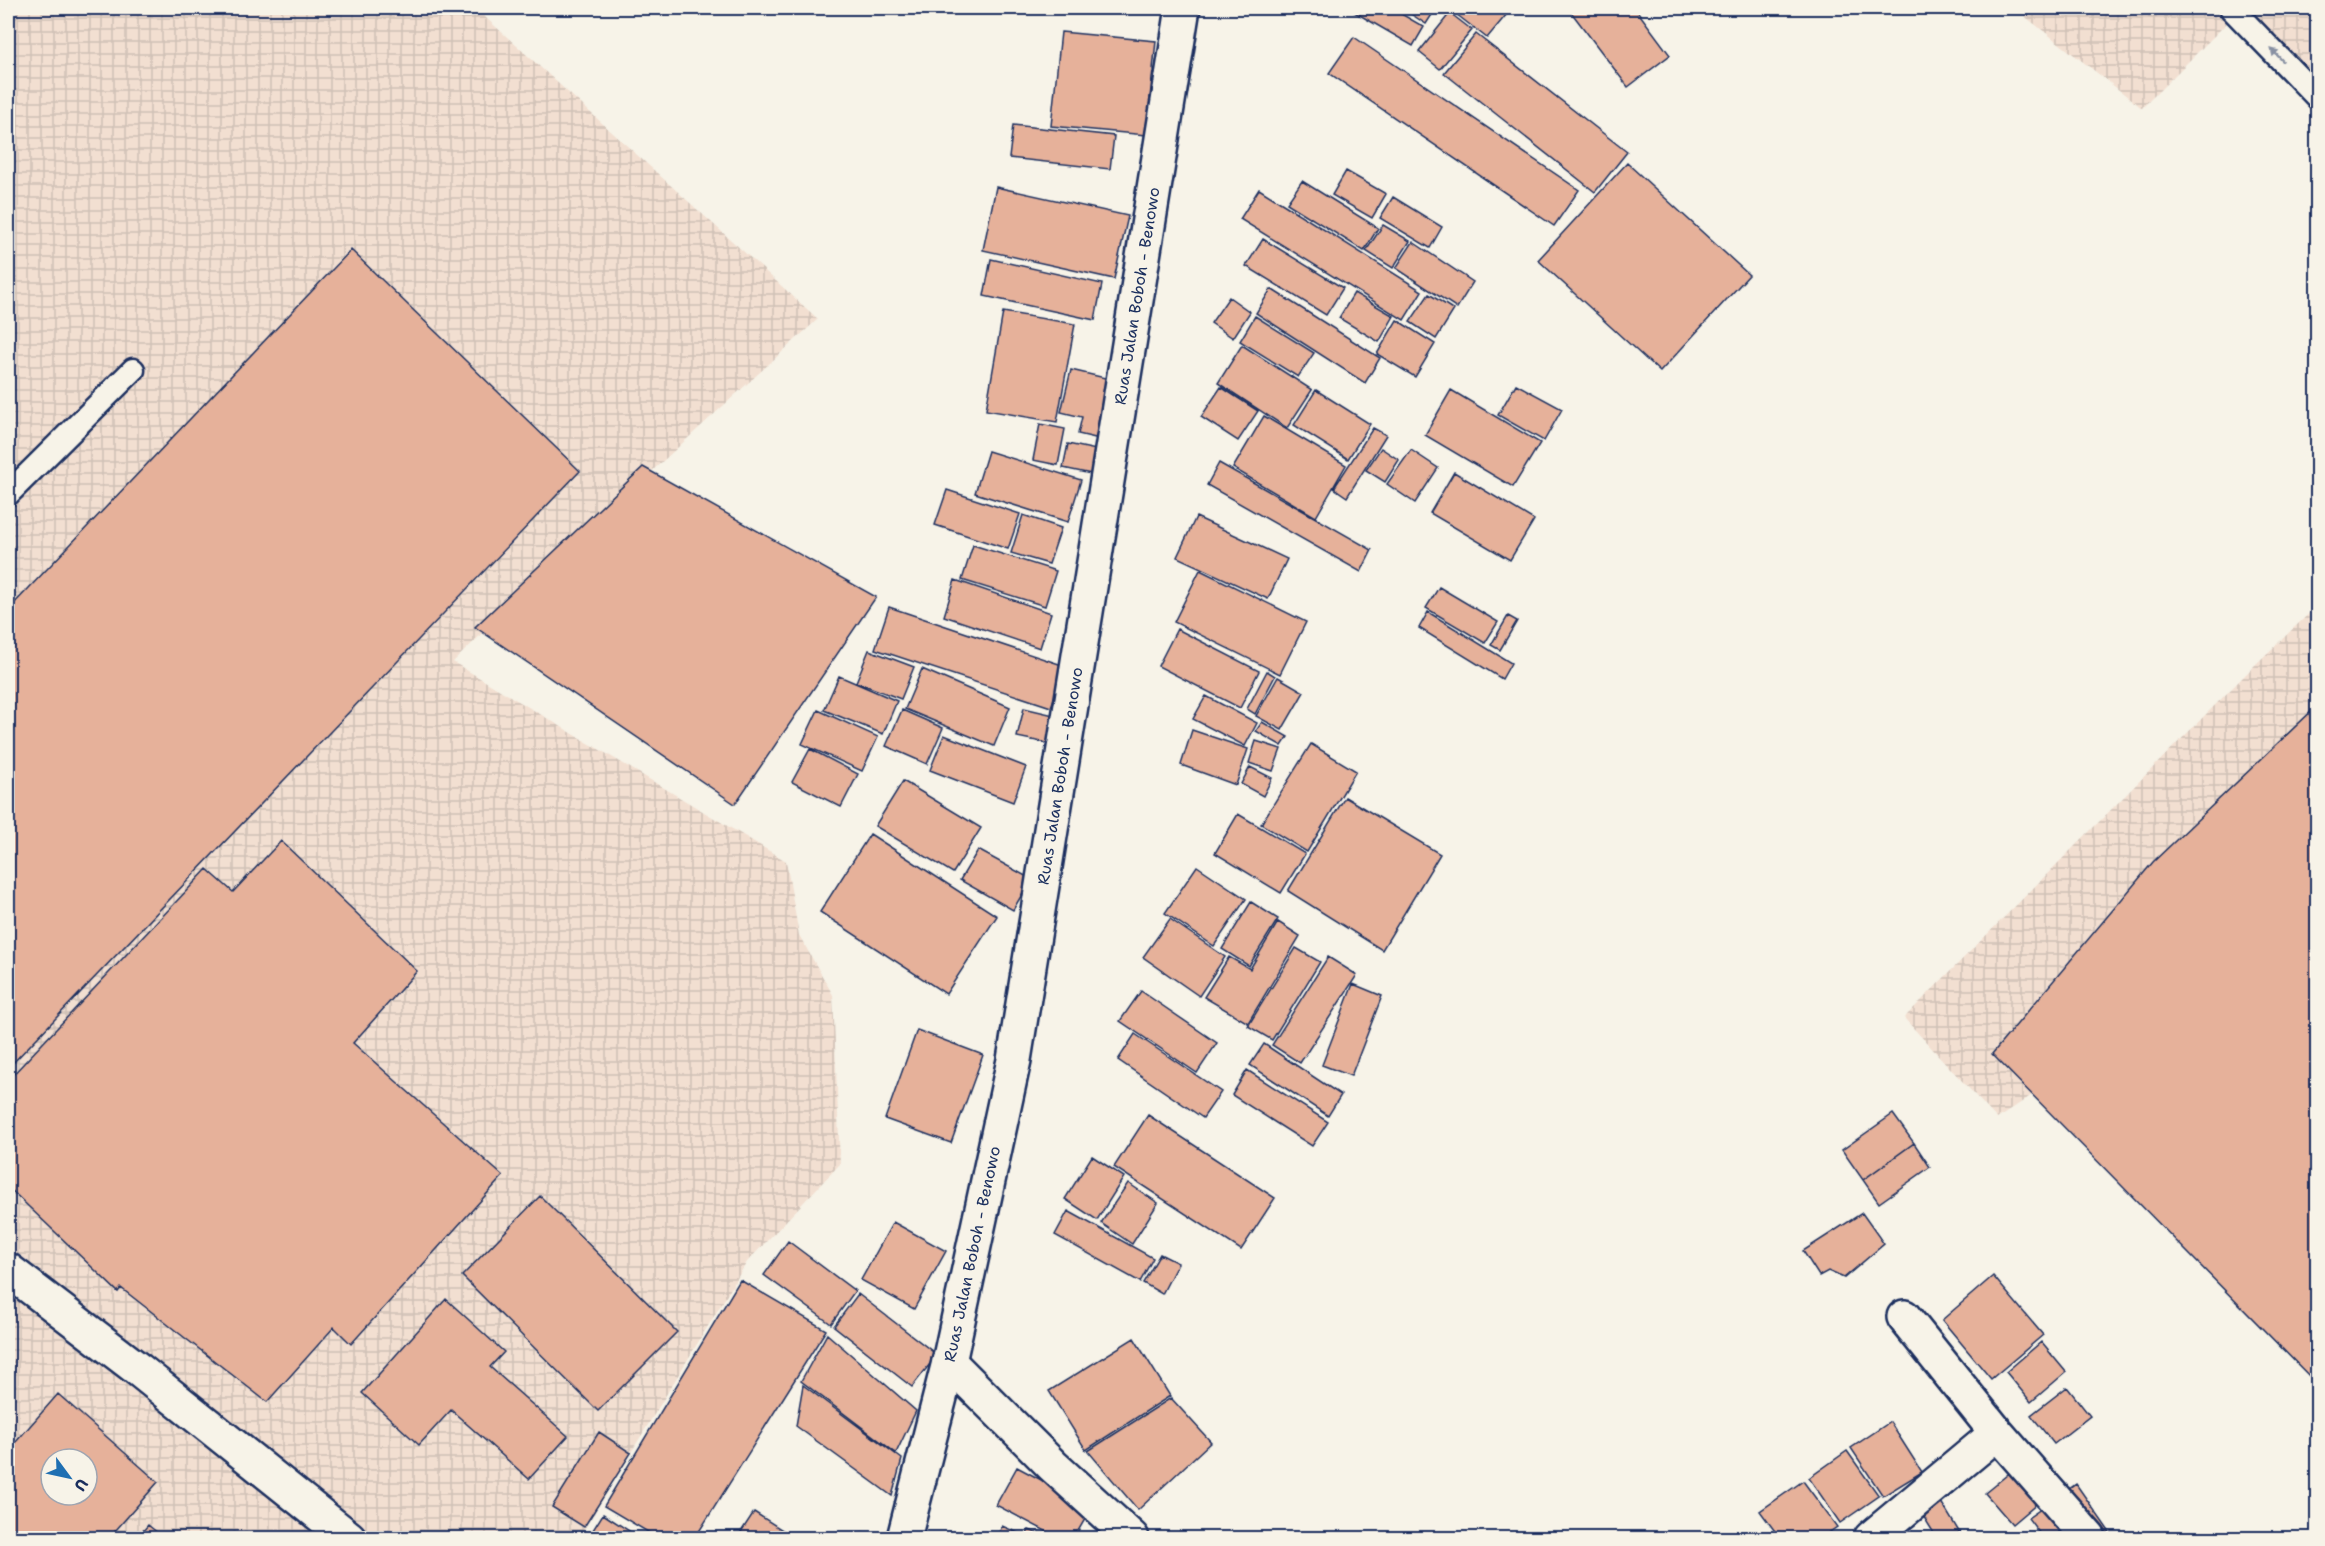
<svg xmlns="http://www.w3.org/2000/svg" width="2325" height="1546" viewBox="0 0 2325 1546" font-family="'Shantell Sans',sans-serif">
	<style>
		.industrial { fill: url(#industrial-grid); fill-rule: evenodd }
		.building { fill: #e6b19a; stroke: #1b2f5e; stroke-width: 1.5; fill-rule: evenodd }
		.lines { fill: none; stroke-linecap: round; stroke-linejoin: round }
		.service-casing { stroke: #1b2f5e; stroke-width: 27 }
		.minor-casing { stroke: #1b2f5e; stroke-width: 38 }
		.tertiary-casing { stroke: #1b2f5e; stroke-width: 38 }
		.secondary-casing { stroke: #1b2f5e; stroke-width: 38 }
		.service { stroke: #f7f3e8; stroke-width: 22 }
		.minor { stroke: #f7f3e8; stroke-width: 33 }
		.tertiary { stroke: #f7f3e8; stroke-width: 33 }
		.secondary { stroke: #f7f3e8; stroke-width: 33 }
		.oneway { fill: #8991a3 }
		.labels { text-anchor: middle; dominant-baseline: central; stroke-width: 6; stroke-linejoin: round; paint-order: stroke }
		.street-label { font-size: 16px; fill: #1b2f5e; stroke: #f7f3e8 }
	</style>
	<defs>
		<pattern id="industrial-grid" width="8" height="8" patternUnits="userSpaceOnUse" patternTransform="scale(1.5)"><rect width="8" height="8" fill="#f2dfd1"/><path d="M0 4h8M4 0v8" fill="none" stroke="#cfc0b6"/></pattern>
	</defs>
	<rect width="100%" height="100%" fill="#f7f3e8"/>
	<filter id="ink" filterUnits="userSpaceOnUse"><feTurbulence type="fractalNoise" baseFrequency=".0167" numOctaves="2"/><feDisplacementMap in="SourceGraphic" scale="12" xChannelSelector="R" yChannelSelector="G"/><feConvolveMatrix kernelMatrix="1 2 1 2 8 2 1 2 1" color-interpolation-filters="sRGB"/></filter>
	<g filter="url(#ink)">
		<path class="industrial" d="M8 8H475L818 319 616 504 453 662 786 861 799 935 833 995 840 1164 747 1262 579 1538H8ZM51 1459H87V1495H51Z
			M2014 8H2317V115L2232 18 2142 108Z
			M2317 606V1004L2262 937 1997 1119 1904 1018 2257 663Z"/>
		<path class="building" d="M1353 8H1391L1424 27 1413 46 1351 10Z
			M1402 8H1432L1435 10 1426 24Z
			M1461 8H1512L1487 38 1456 14Z
			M1568 8H1635L1670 55 1628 87Z
			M1450 13 1472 30 1440 69 1419 52Z
			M1061 32 1156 41 1146 135 1051 126Z
			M1476 34 1627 152 1595 192 1444 73Z
			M1354 37 1579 190 1554 226 1329 73Z
			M1013 125 1114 136 1110 169 1009 158Z
			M1627 163 1749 275 1660 372 1538 260Z
			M1346 171 1386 194 1372 218 1332 195Z
			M1302 181 1378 228 1364 251 1287 203Z
			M996 187 1128 216 1114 279 983 250Z
			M1259 189 1422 291 1404 320 1240 219Z
			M1393 197 1442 227 1430 248 1380 218Z
			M1383 225 1410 241 1393 268 1366 251Z
			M1263 239 1343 288 1326 315 1246 266Z
			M1413 242 1473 282 1457 308 1396 268Z
			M351 250 580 471 10 1066 8 1063V610Z
			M991 259 1102 284 1095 320 984 296Z
			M1271 289 1380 358 1365 383 1256 313Z
			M1354 293 1394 316 1379 342 1339 318Z
			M1429 294 1454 310 1436 339 1410 322Z
			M1229 297 1250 312 1233 338 1211 323Z
			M1003 312 1075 324 1057 422 986 410Z
			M1255 316 1314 353 1298 377 1240 341Z
			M1397 320 1435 344 1415 377 1377 354Z
			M1242 345 1312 390 1287 428 1218 383Z
			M1071 370 1118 381 1104 440 1078 434 1082 417 1061 412Z
			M1516 384 1562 409 1544 441 1498 415Z
			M1221 387 1258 411 1238 441 1201 417Z
			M1316 390 1370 424 1348 459 1294 425Z
			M1451 390 1540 443 1513 487 1425 435Z
			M1264 416 1346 465 1316 517 1233 468Z
			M1040 424 1065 429 1058 465 1033 460Z
			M1373 428 1386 435 1347 497 1334 488Z
			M1068 444 1101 451 1096 475 1063 468Z
			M1381 448 1399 460 1385 482 1366 470Z
			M1411 450 1438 468 1415 503 1387 484Z
			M988 451 1081 480 1068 522 975 493Z
			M1219 463 1372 550 1361 572 1207 485Z
			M643 467 876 597 735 804 475 627Z
			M1454 472 1534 520 1510 560 1430 513Z
			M947 490 1020 514 1008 549 935 525Z
			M1023 515 1061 528 1049 564 1011 553Z
			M1196 517 1287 559 1268 599 1177 557Z
			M973 545 1056 571 1045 606 962 580Z
			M1200 570 1306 622 1280 674 1174 622Z
			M955 580 1051 613 1040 648 944 616Z
			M1439 587 1498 622 1485 643 1426 608Z
			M889 607 1065 666 1051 707 875 649Z
			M1428 612 1511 663 1502 679 1419 628Z
			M1508 616 1517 621 1500 650 1491 645Z
			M1177 629 1259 671 1240 708 1158 666Z
			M869 650 914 667 901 699 856 682Z
			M922 669 1010 707 994 746 905 709Z
			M1267 671 1275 676 1255 714 1247 709Z
			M839 676 897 701 883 734 824 710Z
			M1278 677 1304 692 1282 730 1256 716Z
			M1206 696 1257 723 1245 746 1193 719Z
			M2318 705V1385L1992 1054 2153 862Z
			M1024 708 1058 716 1052 744 1017 737Z
			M818 710 878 737 862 771 802 744Z
			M902 710 943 728 927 764 886 746Z
			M1262 722 1288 737 1282 746 1256 731Z
			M1192 730 1248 749 1236 785 1181 765Z
			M944 735 1026 767 1013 802 930 770Z
			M1256 741 1281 749 1273 771 1249 763Z
			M1311 744 1356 771 1307 852 1261 824Z
			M810 749 858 774 841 807 792 782Z
			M1250 767 1272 778 1263 796 1241 784Z
			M903 781 981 828 953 873 875 826Z
			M1345 797 1440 854 1382 950 1288 891Z
			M1238 814 1305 854 1281 893 1215 853Z
			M870 834 997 916 946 994 820 912Z
			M281 841 417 971 353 1043 503 1176 351 1344 334 1327 267 1402 121 1288 118 1292 8 1187V1080L207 869 233 892Z
			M978 850 1031 879 1013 910 960 880Z
			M1197 866 1246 899 1214 946 1165 913Z
			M1251 902 1278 919 1249 966 1222 949Z
			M1170 919 1225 957 1199 996 1143 957Z
			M1278 922 1300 936 1248 1023 1204 997 1229 957 1250 969Z
			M1296 948 1320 962 1272 1040 1248 1026Z
			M1328 957 1357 975 1300 1063 1272 1045Z
			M1353 984 1382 996 1351 1076 1322 1065Z
			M1141 991 1217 1043 1197 1073 1120 1021Z
			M917 1030 983 1055 951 1143 885 1119Z
			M1135 1034 1221 1092 1203 1118 1118 1060Z
			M1264 1044 1341 1095 1328 1116 1250 1065Z
			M1247 1070 1328 1122 1312 1146 1232 1095Z
			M1893 1114 1914 1143 1863 1180 1842 1150Z
			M1148 1115 1275 1198 1241 1250 1114 1167Z
			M1914 1143 1930 1167 1879 1203 1863 1180Z
			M1092 1156 1124 1177 1097 1220 1065 1199Z
			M1128 1183 1158 1203 1132 1244 1101 1223Z
			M540 1196 677 1332 598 1411 462 1276Z
			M1068 1211 1153 1258 1140 1282 1055 1235Z
			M1862 1213 1884 1244 1844 1278 1828 1271 1819 1276 1803 1251Z
			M893 1222 946 1251 914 1309 861 1280Z
			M788 1241 855 1291 831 1324 764 1275Z
			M1160 1254 1178 1263 1162 1294 1143 1283Z
			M1993 1276 2043 1335 1991 1379 1942 1320Z
			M740 1280 826 1330 695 1538H658L604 1506Z
			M858 1294 937 1355 912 1387 834 1326Z
			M446 1299 504 1352 490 1367 568 1436 529 1479 451 1410 419 1445 362 1393Z
			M827 1334 916 1411 896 1453 801 1381Z
			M1134 1338 1170 1396 1086 1450 1049 1391Z
			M2041 1342 2066 1372 2031 1402 2006 1372Z
			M803 1385 902 1459 892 1496 796 1426Z
			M2067 1387 2090 1416 2054 1444 2031 1415Z
			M58 1394 158 1482 109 1538H8V1451ZM51 1459H87V1495H51Z
			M1171 1398 1211 1442 1138 1510 1088 1451Z
			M1890 1422 1922 1472 1883 1496 1851 1448Z
			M599 1432 631 1453 584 1527 552 1507Z
			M1847 1451 1879 1496 1840 1523 1809 1478Z
			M2018 1466 2044 1497 2012 1524 1985 1493Z
			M1017 1467 1092 1507 1074 1538H1059L996 1505Z
			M1803 1481 1837 1527 1821 1538H1780L1760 1511Z
			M2076 1484 2113 1537 2111 1538H2092L2061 1495Z
			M1941 1502 1961 1535 1956 1538H1937L1922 1514Z
			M2051 1502 2076 1538H2043L2028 1518Z
			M754 1512 795 1538H737Z
			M603 1514 640 1538H588Z
			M148 1525 164 1538H137Z
			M1002 1526 1023 1535 1021 1538H997Z
			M1029 1530 1049 1538H1025Z
			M862 1532 880 1538H859Z"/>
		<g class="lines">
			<g class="service-casing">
				<path id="service" d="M2231 8 2318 98
					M8 494 133 370"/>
			</g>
			<g class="minor-casing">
				<path id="minor" d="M1904 1317 1997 1433 2089 1538
					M949 1362 1053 1466 1132 1538
					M1871 1538 1997 1433"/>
			</g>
			<g class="tertiary-casing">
				<path id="tertiary" d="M8 1270 139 1370 349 1538"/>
			</g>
			<g class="secondary-casing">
				<path id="secondary" d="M904 1538 949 1362 1014 1060 1183 8"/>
			</g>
			<use href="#service" class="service"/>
			<use href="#minor" class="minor"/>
			<use href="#tertiary" class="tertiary"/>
			<use href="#secondary" class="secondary"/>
		</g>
		<defs><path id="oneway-solid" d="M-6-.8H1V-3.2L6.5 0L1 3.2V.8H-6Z" transform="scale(1.5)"/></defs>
		<use class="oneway" href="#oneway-solid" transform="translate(2277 55) rotate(-134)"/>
	</g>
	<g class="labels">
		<g class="street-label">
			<text transform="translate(1137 296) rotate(-81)">Ruas Jalan Boboh - Benowo</text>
			<text transform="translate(1060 776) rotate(-81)">Ruas Jalan Boboh - Benowo</text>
			<text transform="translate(972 1254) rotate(-78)">Ruas Jalan Boboh - Benowo</text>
		</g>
	</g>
	<rect width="2325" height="1546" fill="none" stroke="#f7f3e8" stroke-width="30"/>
	<rect x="15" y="15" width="2295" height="1516" fill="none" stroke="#1b2f5e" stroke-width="2" filter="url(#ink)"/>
	<g transform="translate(69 1477) rotate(123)"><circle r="28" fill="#f7f3e8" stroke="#9fa5b1" stroke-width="1.5"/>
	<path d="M0-4.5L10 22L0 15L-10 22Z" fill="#1f6fb2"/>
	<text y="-9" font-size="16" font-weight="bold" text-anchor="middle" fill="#1b2f5e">U</text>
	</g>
</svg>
